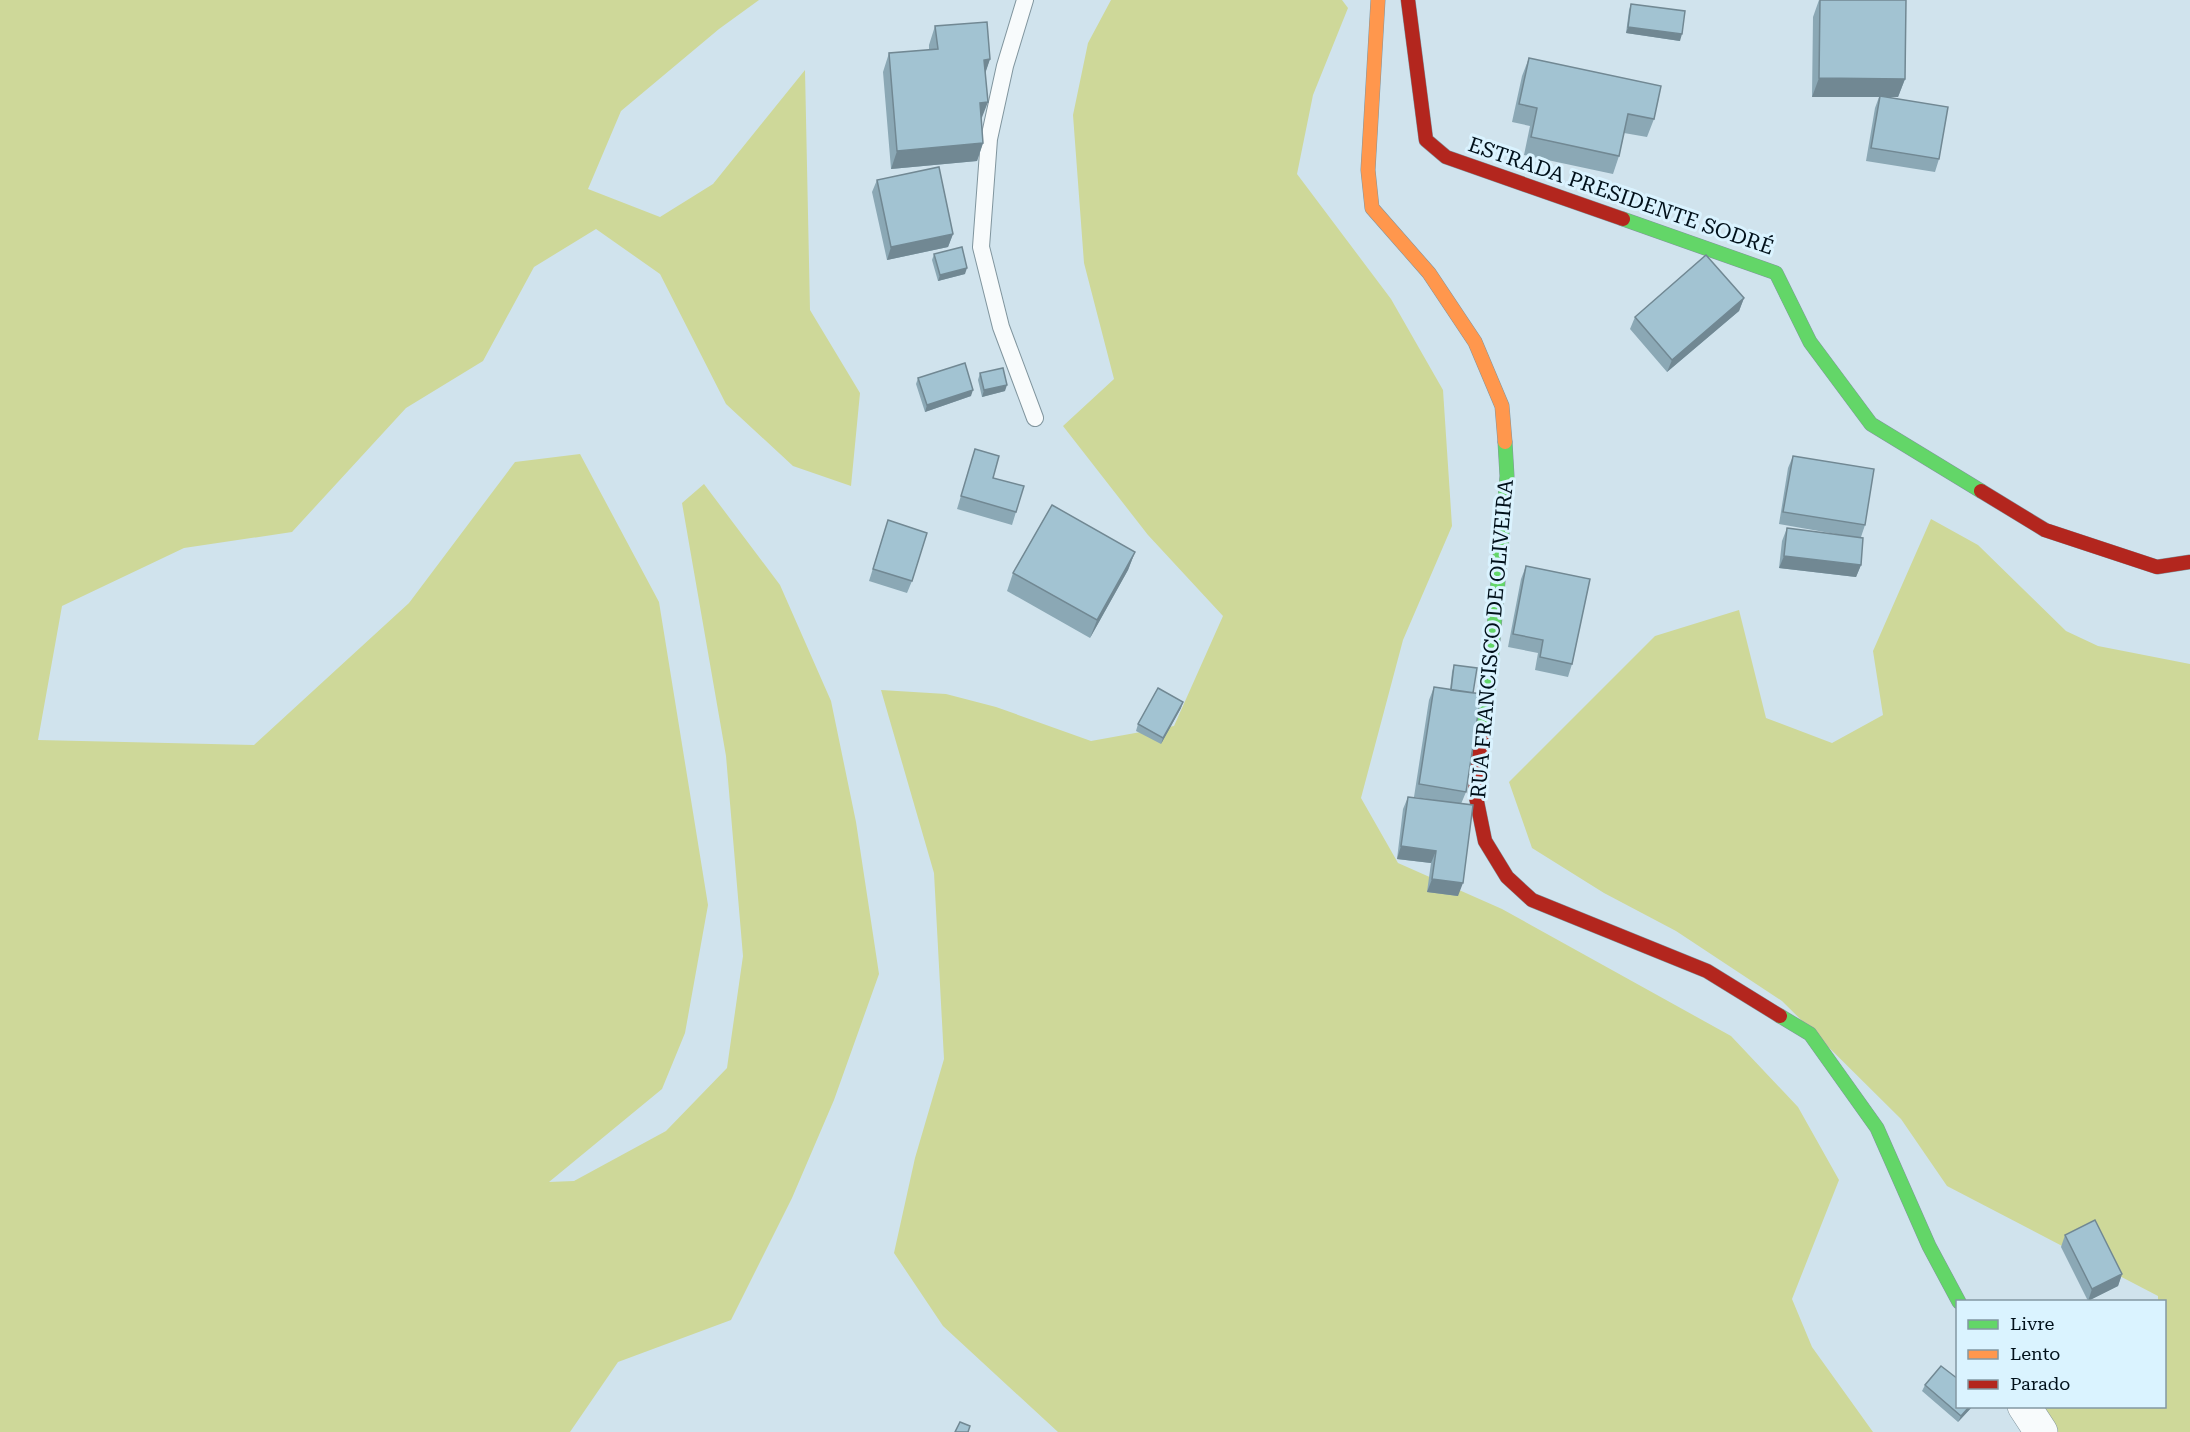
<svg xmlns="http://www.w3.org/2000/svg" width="2190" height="1432" viewBox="0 0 2190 1432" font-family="'Roboto Serif',serif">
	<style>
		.green { fill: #ced899 }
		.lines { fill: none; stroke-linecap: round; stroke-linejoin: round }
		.lane-casing { stroke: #80959e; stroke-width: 18 }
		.street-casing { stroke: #80959e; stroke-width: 34 }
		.fast-casing { stroke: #80959e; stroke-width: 15 }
		.slow-casing { stroke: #80959e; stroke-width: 15 }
		.jam-casing { stroke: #80959e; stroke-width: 15 }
		.lane { stroke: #f8fbfc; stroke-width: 16 }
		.street { stroke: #f8fbfc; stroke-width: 33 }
		.fast { stroke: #63d668; stroke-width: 14 }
		.slow { stroke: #ff974d; stroke-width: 14 }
		.jam { stroke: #b3261e; stroke-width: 14 }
		.wall { fill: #8ba8b5 }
		.shaded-wall { fill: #718893 }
		.building { fill: #a2c3d2; stroke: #718893; stroke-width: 1.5 }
		.labels { text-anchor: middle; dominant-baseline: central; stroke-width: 6; stroke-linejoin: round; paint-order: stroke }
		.street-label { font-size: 21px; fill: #00101a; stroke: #daf3ff }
	</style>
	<rect width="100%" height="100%" fill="#d0e3ed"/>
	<path class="green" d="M0 0H759L719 29 621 111 588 189 660 217 713 184 805 70 810 310 860 393 851 486 793 466 726 404 660 274 596 229 534 267 483 361 406 408 292 532 184 548 62 606 38 740 254 745 409 603 515 462 580 454 659 602 708 905 685 1033 662 1089 549 1182 574 1181 666 1131 727 1068 743 956 726 756 682 503 704 484 780 585 831 701 856 822 879 974 834 1100 792 1198 731 1320 618 1362 570 1432H0Z
		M1111 0H1342L1348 8 1313 95 1297 174 1391 299 1443 390 1452 526 1403 640 1361 798 1398 863 1502 909 1731 1036 1798 1107 1839 1180 1792 1299 1812 1347 1873 1432H1058L943 1326 894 1253 915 1158 944 1059 934 873 881 690 946 694 996 707 1091 741 1174 726 1223 616 1148 535 1063 426 1114 379 1084 263 1073 115 1088 43Z
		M1931 519 1978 545 2066 631 2098 646 2190 664V1432H2045L2033 1407 2164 1406V1302L2158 1301V1296L1947 1186 1901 1119 1782 1001 1676 931 1604 893 1532 848 1509 782 1655 636 1739 610 1766 718 1832 743 1883 715 1873 651Z"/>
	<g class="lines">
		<g class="lane-casing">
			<path id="lane" d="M1025 0 1005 66 989 139 981 247 1001 327 1035 418"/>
		</g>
		<g class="street-casing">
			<path id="street" d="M2024 1406 2041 1432"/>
		</g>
		<g class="fast-casing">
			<path id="fast" d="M1623 219 1776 273 1810 342 1871 424 1981 491
				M1482 735 1490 675 1507 476 1505 442
				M1780 1016 1810 1034 1877 1128 1929 1246 1959 1302"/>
		</g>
		<g class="slow-casing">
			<path id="slow" d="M1378 0 1368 170 1372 208 1429 273 1475 342 1502 406 1505 442"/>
		</g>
		<g class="jam-casing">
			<path id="jam" d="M1408 0 1426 140 1446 157 1623 219
				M1981 491 2045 530 2157 567 2190 562
				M1482 735 1475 792 1485 841 1507 877 1532 900 1707 971 1780 1016"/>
		</g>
		<use href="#lane" class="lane"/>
		<use href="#street" class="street"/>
		<use href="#fast" class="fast"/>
		<use href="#slow" class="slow"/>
		<use href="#jam" class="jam"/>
	</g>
	<path class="wall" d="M1819 0 1905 79 1898 97H1889L1939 159 1935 172 1866 161 1875 108 1879 97H1812L1813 17Z
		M1631 4 1680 41 1626 33 1629 10Z
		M935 26 990 59 985 73 981 119 983 143 977 161 891 169 883 72 889 53 929 50V45Z
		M1529 58 1654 119 1647 137 1624 133 1619 156 1613 174 1524 155 1530 126 1512 122 1522 76Z
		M877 180 953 234 948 247 887 260 872 192Z
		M934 254 965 274 938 281 932 260Z
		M1744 298 1739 311 1667 372 1630 329 1635 317Z
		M980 373 1005 391 982 397 978 380Z
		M918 378 971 396 925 412 916 384Z
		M975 449 993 478 1016 512 1012 525 957 509Z
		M1793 456 1865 525 1861 537V565L1856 577 1779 568 1782 541 1787 528 1847 536 1779 524 1788 468Z
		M888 520 912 581 907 593 869 581Z
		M1135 552 1128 570 1090 638 1007 591 1013 573Z
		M1526 566 1572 664 1568 677 1535 670 1538 653 1508 647 1521 579Z
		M1454 665 1473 693 1466 792 1461 804 1458 896 1427 892 1431 863 1397 859 1403 809 1408 797 1453 803 1414 797 1429 700 1434 687 1450 690 1452 672Z
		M1181 708 1161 744 1136 731 1138 724Z
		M2065 1235 2122 1274 2118 1286 2088 1301 2061 1247Z
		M1925 1385 1972 1407 1958 1422 1922 1391Z"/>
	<path class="shaded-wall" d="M1628 27 1682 34 1680 41 1626 33Z
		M990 59 984 77V60Z
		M1819 78 1905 79 1898 97H1812Z
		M988 102 981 120 980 103Z
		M983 143 977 161 891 169 897 151Z
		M953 234 948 247 887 260 891 247Z
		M967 268 965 274 938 281 940 275Z
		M1744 298 1739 311 1667 372 1672 360Z
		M1007 385 1005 391 982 397 984 390Z
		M973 390 971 396 925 412 927 405Z
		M1135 552 1128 570 1090 638 1097 620Z
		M1784 556 1861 565 1856 577 1779 568Z
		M1183 702 1181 708 1161 744 1163 738Z
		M1401 846 1436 851 1431 863 1397 859Z
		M1432 879 1463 883 1458 896 1427 892Z
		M2122 1274 2118 1286 2088 1301 2092 1289Z
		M1969 1407H1972L1958 1422 1961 1416Z"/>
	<path class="building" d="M1820 0H1906L1905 79 1819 78Z
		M1631 4 1685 11 1682 34 1628 27Z
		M987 22 990 59 984 60 988 102 980 103 983 143 897 151 889 53 938 49 935 26Z
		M1529 58 1661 86 1654 119 1628 114 1619 156 1531 137 1537 108 1519 104Z
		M1880 96 1948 107 1939 159 1871 148Z
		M939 167 953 234 891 247 877 180Z
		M962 247 967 268 940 275 934 254Z
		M1706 255 1744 298 1672 360 1635 317Z
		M965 363 973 390 927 405 918 378Z
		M1003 368 1007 385 984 390 980 373Z
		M975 449 999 456 993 478 1024 486 1016 512 961 496Z
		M1793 456 1874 469 1865 525 1783 512Z
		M1052 505 1135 552 1097 620 1013 573Z
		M888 520 927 533 912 581 873 569Z
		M1787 528 1863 538 1861 565 1784 556Z
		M1526 566 1590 579 1572 664 1540 657 1543 640 1513 634Z
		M1454 665 1477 668 1473 693 1451 690Z
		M1434 687 1481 694 1466 792 1419 784Z
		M1158 688 1183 702 1163 738 1138 724Z
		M1408 797 1473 805 1463 883 1432 879 1436 851 1401 846Z
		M2095 1220 2122 1274 2092 1289 2065 1235Z
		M1941 1366 1958 1379V1407H1969L1961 1416 1925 1385Z
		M960 1422 970 1426 968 1432H955Z"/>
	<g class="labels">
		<g class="street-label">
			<text transform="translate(1621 196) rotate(19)">ESTRADA PRESIDENTE SODRÉ</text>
			<text transform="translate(1492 639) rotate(-85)">RUA FRANCISCO DE OLIVEIRA</text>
		</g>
	</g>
	<rect x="1956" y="1300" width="210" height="108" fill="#daf3ff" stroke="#8398a3" stroke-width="1.5"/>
	<rect x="1968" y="1320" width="30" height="9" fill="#63d668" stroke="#8398a3" stroke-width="1.5"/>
	<text x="2010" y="1330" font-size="18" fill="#00101a">Livre</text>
	<rect x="1968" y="1350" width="30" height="9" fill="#ff974d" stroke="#8398a3" stroke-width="1.5"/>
	<text x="2010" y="1360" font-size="18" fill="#00101a">Lento</text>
	<rect x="1968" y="1380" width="30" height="9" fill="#b3261e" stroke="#8398a3" stroke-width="1.5"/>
	<text x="2010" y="1390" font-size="18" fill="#00101a">Parado</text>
</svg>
